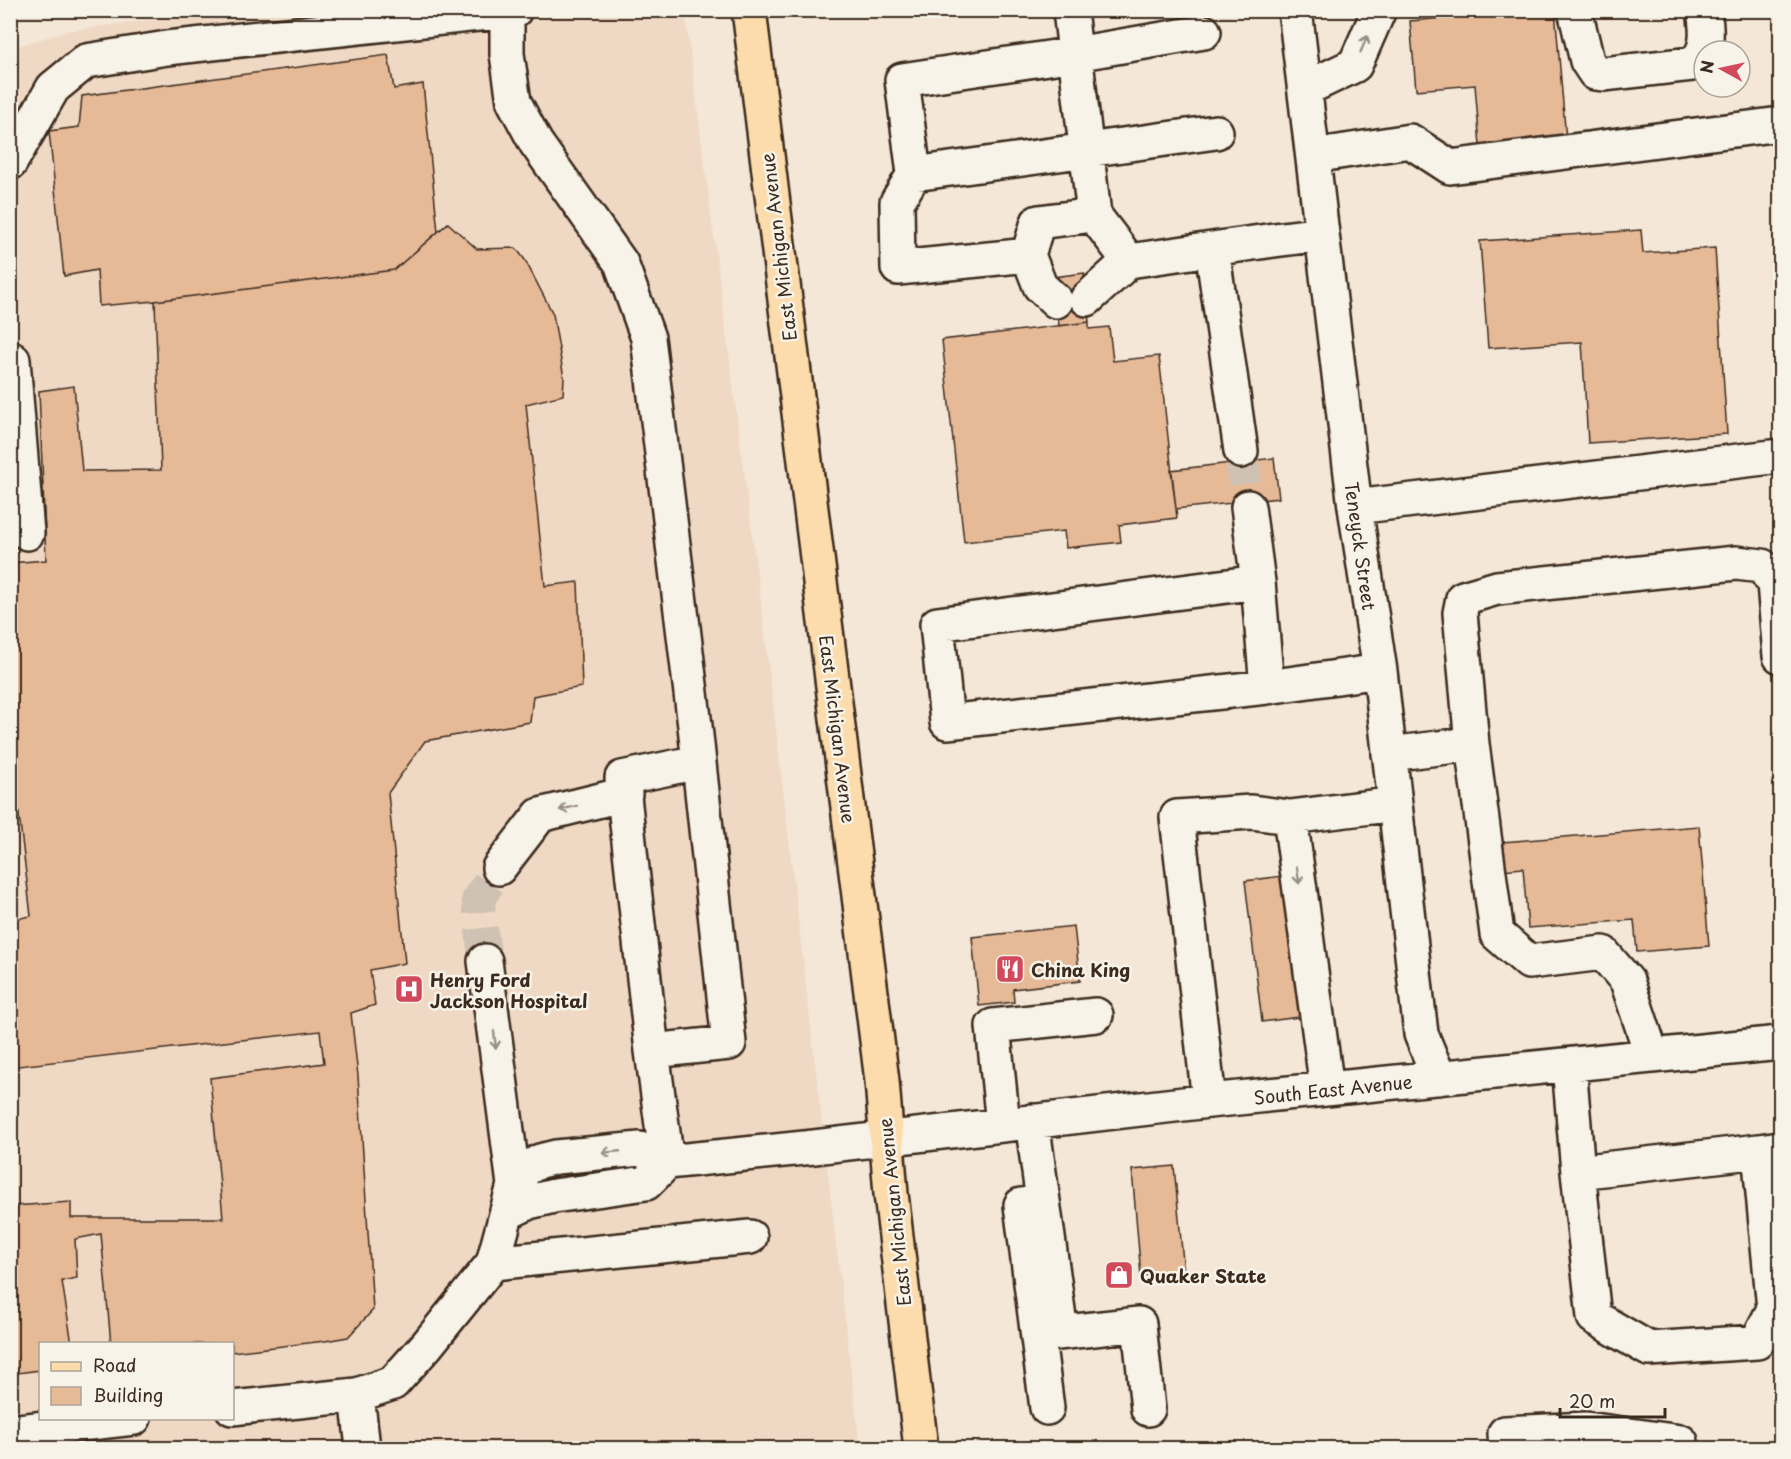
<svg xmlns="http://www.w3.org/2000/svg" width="1791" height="1459" viewBox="0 0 1791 1459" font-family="'Playpen Sans',sans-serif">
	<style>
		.built { fill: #f0d9c4; fill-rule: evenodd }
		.building { fill: #e6b997; stroke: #3b2a1e; stroke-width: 1.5 }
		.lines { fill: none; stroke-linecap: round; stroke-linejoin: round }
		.minor-tunnel { stroke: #cfc1b3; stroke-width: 33; stroke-dasharray: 33 16; stroke-linecap: butt }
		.minor-casing { stroke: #3b2a1e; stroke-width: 38 }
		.major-casing { stroke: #3b2a1e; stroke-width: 38 }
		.minor { stroke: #f7f3e8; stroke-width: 33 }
		.major { stroke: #fcdcac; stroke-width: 33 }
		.oneway { stroke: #998e83 }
		.labels { text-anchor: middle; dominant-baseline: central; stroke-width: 5; stroke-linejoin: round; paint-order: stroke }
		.street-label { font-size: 18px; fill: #3b2a1e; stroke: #f7f3e8 }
		.poi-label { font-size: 18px; font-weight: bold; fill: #3b2a1e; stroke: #f7f3e8; text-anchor: start }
	</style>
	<rect width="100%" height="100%" fill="#f4e7d8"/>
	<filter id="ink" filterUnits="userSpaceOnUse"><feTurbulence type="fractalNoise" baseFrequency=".0167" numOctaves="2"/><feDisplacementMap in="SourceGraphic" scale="12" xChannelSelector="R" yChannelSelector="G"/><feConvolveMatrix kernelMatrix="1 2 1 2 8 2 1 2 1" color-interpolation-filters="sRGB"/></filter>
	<g filter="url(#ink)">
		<path class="built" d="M221 10 685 11 765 634 860 1448H11V48L67 31ZM40 1344H232V1418H40Z"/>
		<path class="building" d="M1536 10H1555L1566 139 1480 146 1475 85 1416 90 1410 21Z
			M388 55 394 89 423 84 438 232 394 270 155 301 99 306 97 270 64 276 49 131 79 127 82 96Z
			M448 223 477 249 516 248 525 260 553 314 564 378 563 395 526 404 545 586 578 582 582 687 533 696 530 722 425 741 388 793 405 963 370 970 375 1005 351 1013 358 1076 373 1310 348 1337 325 1341 232 1352V1344H111L101 1234 75 1239 77 1278 62 1281 72 1344H40V1370L10 1374V1228L13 1227V1206L71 1202V1218H223L210 1078 324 1063 320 1031 10 1067V920L31 916 10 739V563L46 560 39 391 74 386 82 471 161 470 155 301 394 270Z
			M1641 230 1643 253 1715 248 1727 434 1588 443 1582 342 1488 348 1480 241Z
			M1084 273 1089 322 1059 326 1053 277Z
			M1089 322V329L1109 327 1113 361 1159 356 1177 518 1119 525 1121 542 1066 548 1064 531 964 542 942 340Z
			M1274 458 1279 498 1176 509 1171 470Z
			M1699 826 1709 946 1637 952 1634 920 1528 928 1523 868 1491 871 1490 843Z
			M1290 875 1307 1016 1262 1022 1245 881Z
			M1074 926 1080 981 1013 989 1014 1002 979 1006 972 937Z
			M1174 1166 1184 1272 1141 1276 1132 1170Z"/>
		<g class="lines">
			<path class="minor-tunnel" d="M1241 451 1248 507
				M485 961 478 899 499 868"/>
			<g class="minor-casing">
				<path id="minor" d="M1070 10 1094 215 1129 261 1274 240 1322 234
					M1295 10 1355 507 1380 671 1421 1034 1439 1078
					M1575 10 1587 61 1595 73 1603 74 1692 64C1710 53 1707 29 1704 10
					M507 12V54L514 102 536 143 621 263 648 338 695 726 729 1043 652 1051 667 1162
					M1204 32 1075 54 902 80 914 174 1216 132
					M1305 89 1355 65 1379 10
					M1313 156 1410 141 1450 167 1780 124
					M10 163 53 88 86 61 167 48 515 10
					M914 174 897 202 898 268 1028 255 1038 222 1094 215
					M1212 249 1241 451
					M1028 255 1040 286 1056 301
					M1087 299 1129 261
					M10 358 13 360 27 533
					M1248 507 1258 582
					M1355 507 1780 456
					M1267 687 1258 582 937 624 947 722 1267 687 1380 671
					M1472 744 1460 613 1463 598 1497 588 1736 563 1762 566 1774 583 1780 656
					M1389 754 1472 744 1497 934 1529 962 1603 953 1627 981 1652 1056
					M1290 817 1327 1089
					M499 868 540 815 625 794
					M485 961 514 1185
					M652 1051 622 778 698 762
					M1569 1065 1578 1172 1594 1317 1649 1349 1757 1342 1774 1309 1759 1151 1780 1148
					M1209 1101 1177 817 1251 812 1290 817 1395 804
					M1032 1121 1061 1332
					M1003 1125 993 1026 1096 1015
					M1578 1172 1759 1151
					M1042 1202 1021 1205 1047 1408
					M507 1213 529 1202 554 1196 646 1183 667 1162
					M493 1263 750 1237
					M1039 1335 1139 1324 1148 1409
					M357 1395 363 1448
					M232 1408 357 1395 393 1383 427 1345 493 1263 514 1185 526 1169 540 1161 556 1157 640 1149 667 1162 814 1147 1209 1101 1780 1043
					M10 1432 134 1418
					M1506 1448 1505 1433 1586 1429 1681 1442 1680 1448"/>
			</g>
			<g class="major-casing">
				<path id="major" d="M749 10 882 1081 891 1194 921 1448"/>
			</g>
			<use href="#minor" class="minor"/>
			<use href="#major" class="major"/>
		</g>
		<defs><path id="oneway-shaft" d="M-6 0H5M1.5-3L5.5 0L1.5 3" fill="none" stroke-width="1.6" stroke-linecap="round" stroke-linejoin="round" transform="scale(1.5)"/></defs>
		<g class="oneway">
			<use href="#oneway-shaft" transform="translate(1364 44) rotate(-67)"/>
			<use href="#oneway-shaft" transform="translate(568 808) rotate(166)"/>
			<use href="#oneway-shaft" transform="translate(1298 875) rotate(82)"/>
			<use href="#oneway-shaft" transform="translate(495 1040) rotate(83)"/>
			<use href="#oneway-shaft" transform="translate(611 1152) rotate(175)"/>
		</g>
	</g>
	<defs>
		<g id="restaurant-square" transform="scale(1.5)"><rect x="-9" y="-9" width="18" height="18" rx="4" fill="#d1495b" stroke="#f7f3e8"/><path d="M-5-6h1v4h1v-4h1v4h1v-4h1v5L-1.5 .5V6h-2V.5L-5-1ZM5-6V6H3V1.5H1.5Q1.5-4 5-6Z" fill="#fff"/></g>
		<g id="hospital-square" transform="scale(1.5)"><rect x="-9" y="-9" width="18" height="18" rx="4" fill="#d1495b" stroke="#f7f3e8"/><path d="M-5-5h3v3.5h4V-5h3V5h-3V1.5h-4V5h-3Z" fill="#fff"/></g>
		<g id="shop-square" transform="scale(1.5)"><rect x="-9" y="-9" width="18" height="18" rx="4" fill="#d1495b" stroke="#f7f3e8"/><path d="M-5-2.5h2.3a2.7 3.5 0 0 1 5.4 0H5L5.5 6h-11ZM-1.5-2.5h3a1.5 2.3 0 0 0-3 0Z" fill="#fff"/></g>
	</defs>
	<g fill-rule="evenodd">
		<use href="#restaurant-square" x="1010" y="969"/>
		<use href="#hospital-square" x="409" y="989"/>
		<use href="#shop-square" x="1119" y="1275"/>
	</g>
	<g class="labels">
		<g class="street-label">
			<text transform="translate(778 247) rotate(-97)">East Michigan Avenue</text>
			<text transform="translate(1361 546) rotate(82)">Teneyck Street</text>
			<text transform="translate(838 729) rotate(83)">East Michigan Avenue</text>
			<text transform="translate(1333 1089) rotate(-6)">South East Avenue</text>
			<text transform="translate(894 1212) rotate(-96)">East Michigan Avenue</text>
		</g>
		<g class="poi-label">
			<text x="1031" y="969">China King</text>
			<text x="430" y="979">Henry Ford<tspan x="430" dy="21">Jackson Hospital</tspan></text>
			<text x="1140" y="1275">Quaker State</text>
		</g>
	</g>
	<rect width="1791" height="1459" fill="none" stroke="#f7f3e8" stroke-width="36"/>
	<rect x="18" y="18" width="1755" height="1423" fill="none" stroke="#3b2a1e" stroke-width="2" filter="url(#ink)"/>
	<rect x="39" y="1342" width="195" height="78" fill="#f7f3e8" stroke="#aca397" stroke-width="1.5"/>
	<rect x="51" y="1362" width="30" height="9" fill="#fcdcac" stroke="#aca397" stroke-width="1.5"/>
	<text x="93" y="1372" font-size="18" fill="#3b2a1e">Road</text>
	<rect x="51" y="1387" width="30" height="18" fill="#e6b997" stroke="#aca397" stroke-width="1.5"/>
	<text x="93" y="1402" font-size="18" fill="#3b2a1e">Building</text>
	<g transform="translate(1722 69) rotate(278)"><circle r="28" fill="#f7f3e8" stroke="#aca397" stroke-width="1.5"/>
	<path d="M0-4.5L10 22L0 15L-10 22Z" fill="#d1495b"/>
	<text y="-9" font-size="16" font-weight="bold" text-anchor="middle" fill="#3b2a1e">N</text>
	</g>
	<path d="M1560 1408v9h105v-9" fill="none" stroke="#3b2a1e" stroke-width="3"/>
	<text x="1569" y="1408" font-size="18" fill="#3b2a1e" stroke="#f7f3e8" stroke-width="4.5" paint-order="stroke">20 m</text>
</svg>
